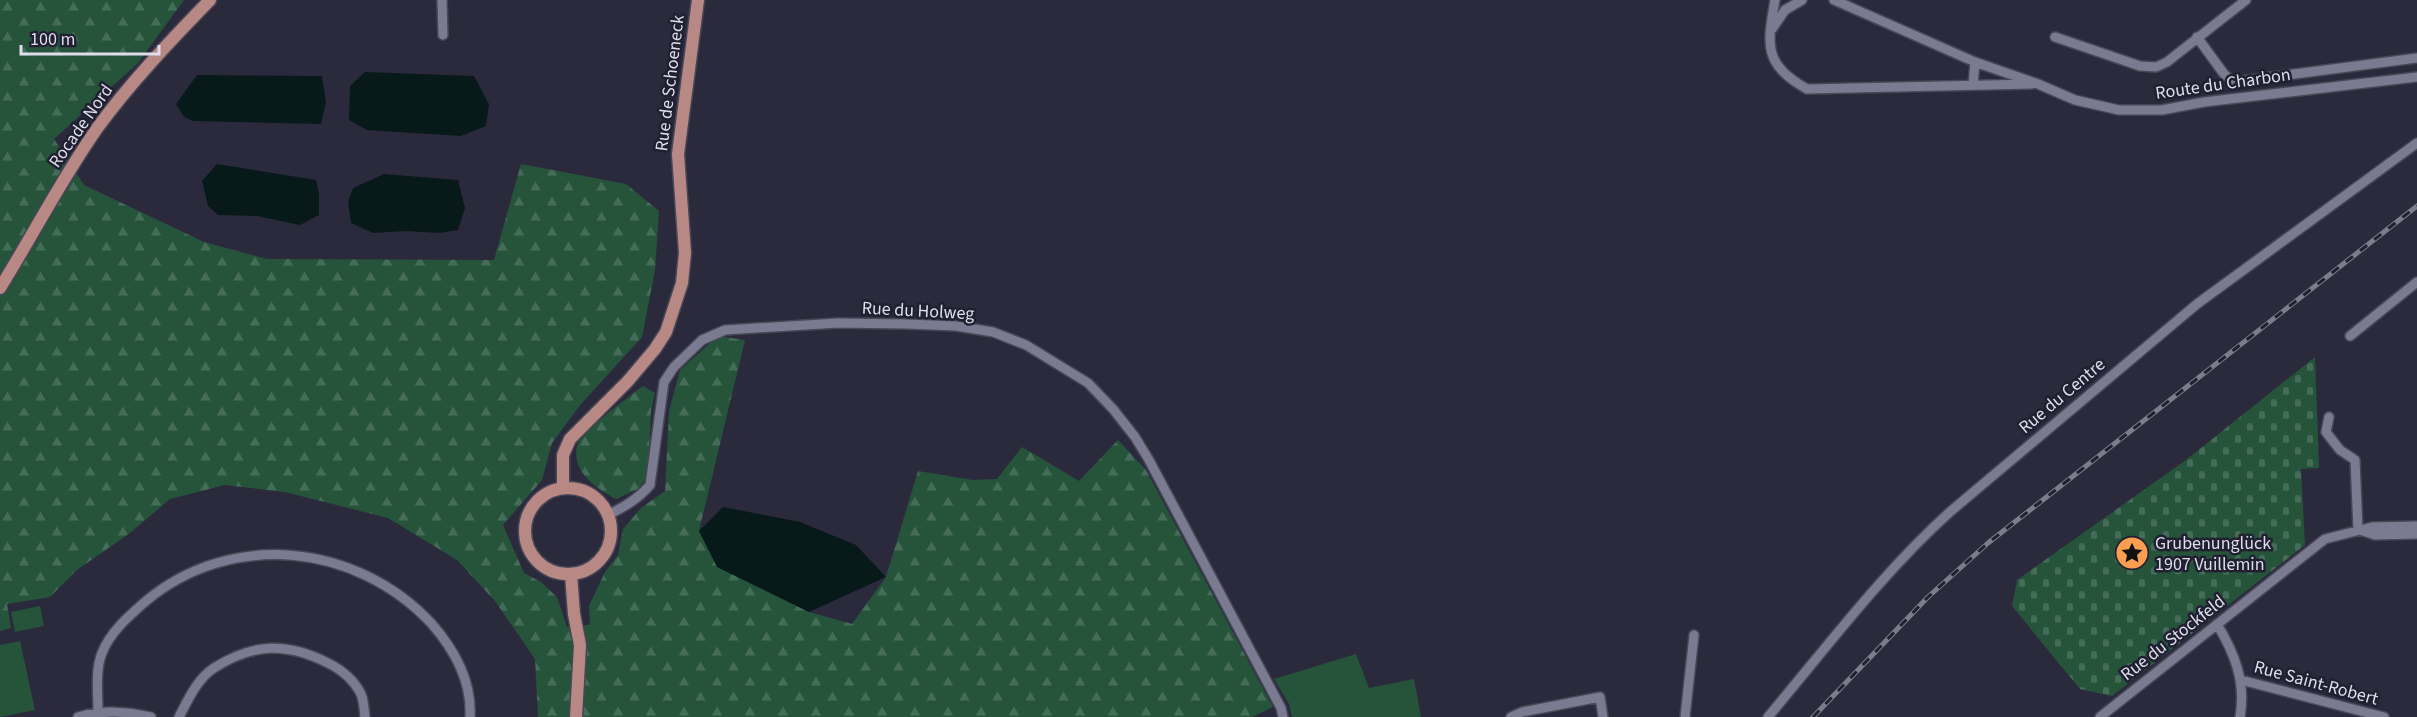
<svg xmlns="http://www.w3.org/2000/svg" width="2417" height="717" viewBox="0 0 2417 717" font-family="'Source Sans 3',sans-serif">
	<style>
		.forest { fill: url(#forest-firs) }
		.cemetery { fill: url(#cemetery-stones) }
		.garden { fill: #25543b }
		.water { fill: #08191a }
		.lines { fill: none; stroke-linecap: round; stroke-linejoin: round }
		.minor-casing { stroke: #484757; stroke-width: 12 }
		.major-casing { stroke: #484757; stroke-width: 15 }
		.minor { stroke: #7a7a90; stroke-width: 9 }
		.major { stroke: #b88885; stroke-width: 12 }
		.rail-casing { stroke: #7c7c8c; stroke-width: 5 }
		.rail { stroke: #212032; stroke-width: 3; stroke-dasharray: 9; stroke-linecap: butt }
		.labels { text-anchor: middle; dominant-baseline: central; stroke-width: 5; stroke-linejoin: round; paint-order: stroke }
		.street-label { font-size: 18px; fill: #dedeea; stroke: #212032 }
		.poi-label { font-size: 18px; fill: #dedeea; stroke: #212032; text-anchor: start }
	</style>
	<defs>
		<pattern id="forest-firs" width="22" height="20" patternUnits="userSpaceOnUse" patternTransform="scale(1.5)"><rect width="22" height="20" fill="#25543b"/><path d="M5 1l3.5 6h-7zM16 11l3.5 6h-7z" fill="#446c58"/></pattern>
		<pattern id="cemetery-stones" width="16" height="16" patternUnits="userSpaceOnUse" patternTransform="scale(1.5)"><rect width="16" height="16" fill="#25543b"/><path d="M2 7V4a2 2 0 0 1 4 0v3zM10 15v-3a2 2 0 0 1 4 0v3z" fill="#446c58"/></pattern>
	</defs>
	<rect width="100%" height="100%" fill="#2b2a3d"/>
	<path class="forest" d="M0 0H184L138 63 54 139 84 185 204 242 267 259 494 260 521 164 626 184 659 211 655 270 642 337 581 404 552 443 542 480 503 525 524 573 541 582 557 597 567 627 590 625 589 606 605 572 618 555 623 529 641 508 665 491 669 411 680 370 718 336 745 340 699 531 718 567 809 612 852 624 886 577 918 471 973 480 997 479 1022 447 1079 481 1118 440 1146 470 1273 707 1252 717H538L535 659 495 601 457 560 388 518 285 492 225 485 170 499 130 533 77 570 50 597 7 604 11 628 0 631Z
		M643 386 655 393 651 410 648 476 638 489 616 499C597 489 571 472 577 446 581 431 629 397 643 386Z"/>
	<path class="cemetery" d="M2315 357 2319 468 2301 469 2305 545 2112 696 2080 689 2012 606 2017 580 2186 460Z"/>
	<path class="garden" d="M40 606 44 626 15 632 11 612Z
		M20 641 35 710 0 717V645Z
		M1356 654 1369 688 1414 679 1421 717H1292L1289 704 1274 679Z"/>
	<path class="water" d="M365 72 474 76 489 104 486 126 461 136 367 130 349 120 350 86Z
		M197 75 322 76 326 102 321 124 193 121 184 117 176 104Z
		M217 164 316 180 319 194V215L300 225 257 216 218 215 208 206 202 181Z
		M384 174 458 180 465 208 458 230 439 233 406 231 373 233 351 223 348 202 353 188Z
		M723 507 800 522 856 545 886 577 809 612 717 567 699 531Z"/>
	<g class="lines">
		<g class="minor-casing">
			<path id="minor" d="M442 0 443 35
				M1775 0C1767 45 1763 64 1807 89L2032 84
				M1834 0 1975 62 2038 84 2075 100 2119 110H2162L2204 102 2417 77
				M1772 29 1785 10 1802 0
				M2055 37 2140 66 2156 67 2167 62 2246 0
				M2197 37 2224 74 2233 82 2417 58
				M1973 85 1975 62
				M2350 336 2417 282
				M2329 417 2326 432 2340 450 2355 460 2358 530
				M608 515C624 507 638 499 650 485L664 382 674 367 702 340 725 330 838 323 906 324 956 326 993 332 1026 345 1088 383 1113 409 1135 437 1149 460 1281 708 1283 717
				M2360 530 2375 535 2417 534
				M2217 624C2235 654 2246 682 2240 717
				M2241 680 2384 717
				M98 712C98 693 95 670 102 653 110 632 129 616 146 601 231 530 356 543 431 623 454 649 472 681 470 717
				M78 717C104 710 126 711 151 717
				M179 717C188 700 197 679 214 668 253 643 287 642 328 663 342 670 354 680 361 694 364 701 364 710 365 717
				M1511 717 1522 712 1600 697 1603 717
				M1685 717 1694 635
				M1768 717C1827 647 1883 572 1951 511L2197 304 2417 143
				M2100 717 2325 539 2372 527 2417 526"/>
		</g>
		<g class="major-casing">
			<path id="major" d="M0 288C33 235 62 178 98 127 131 82 171 40 210 0
				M563 488V455L570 439 628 381 655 349 666 332 682 283 685 253 678 154 698 0
				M525 531a43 43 0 1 1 86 0a43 43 0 1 1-86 0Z
				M571 574 574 614 580 645 576 717"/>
		</g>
		<use href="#minor" class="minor"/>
		<use href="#major" class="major"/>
		<g class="rail-casing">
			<path id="rail" d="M1813 717 1928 597 1988 543 2417 206"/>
		</g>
		<use href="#rail" class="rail"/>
	</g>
	<defs>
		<g id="sight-disc" transform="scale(1.725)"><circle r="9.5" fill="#fb9e52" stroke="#212032"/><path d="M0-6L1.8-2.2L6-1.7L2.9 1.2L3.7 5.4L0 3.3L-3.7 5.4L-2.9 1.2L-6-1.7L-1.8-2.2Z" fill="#111"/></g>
	</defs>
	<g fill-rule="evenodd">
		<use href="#sight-disc" x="2132" y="553"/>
	</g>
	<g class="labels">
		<g class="street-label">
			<text transform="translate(670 83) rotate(-83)">Rue de Schoeneck</text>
			<text transform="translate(2223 84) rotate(-8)">Route du Charbon</text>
			<text transform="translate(81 126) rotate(-55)">Rocade Nord</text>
			<text transform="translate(918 311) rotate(3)">Rue du Holweg</text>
			<text transform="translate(2062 396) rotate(-40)">Rue du Centre</text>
			<text transform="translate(2173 638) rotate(-38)">Rue du Stockfeld</text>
			<text transform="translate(2316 683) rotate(15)">Rue Saint-Robert</text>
		</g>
		<g class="poi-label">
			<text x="2155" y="543">Grubenunglück<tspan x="2155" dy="21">1907 Vuillemin</tspan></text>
		</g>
	</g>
	<path d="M21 45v9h138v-9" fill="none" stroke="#dedeea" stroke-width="3"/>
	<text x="30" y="45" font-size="18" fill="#dedeea" stroke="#212032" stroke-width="4.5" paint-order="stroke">100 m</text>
</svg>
